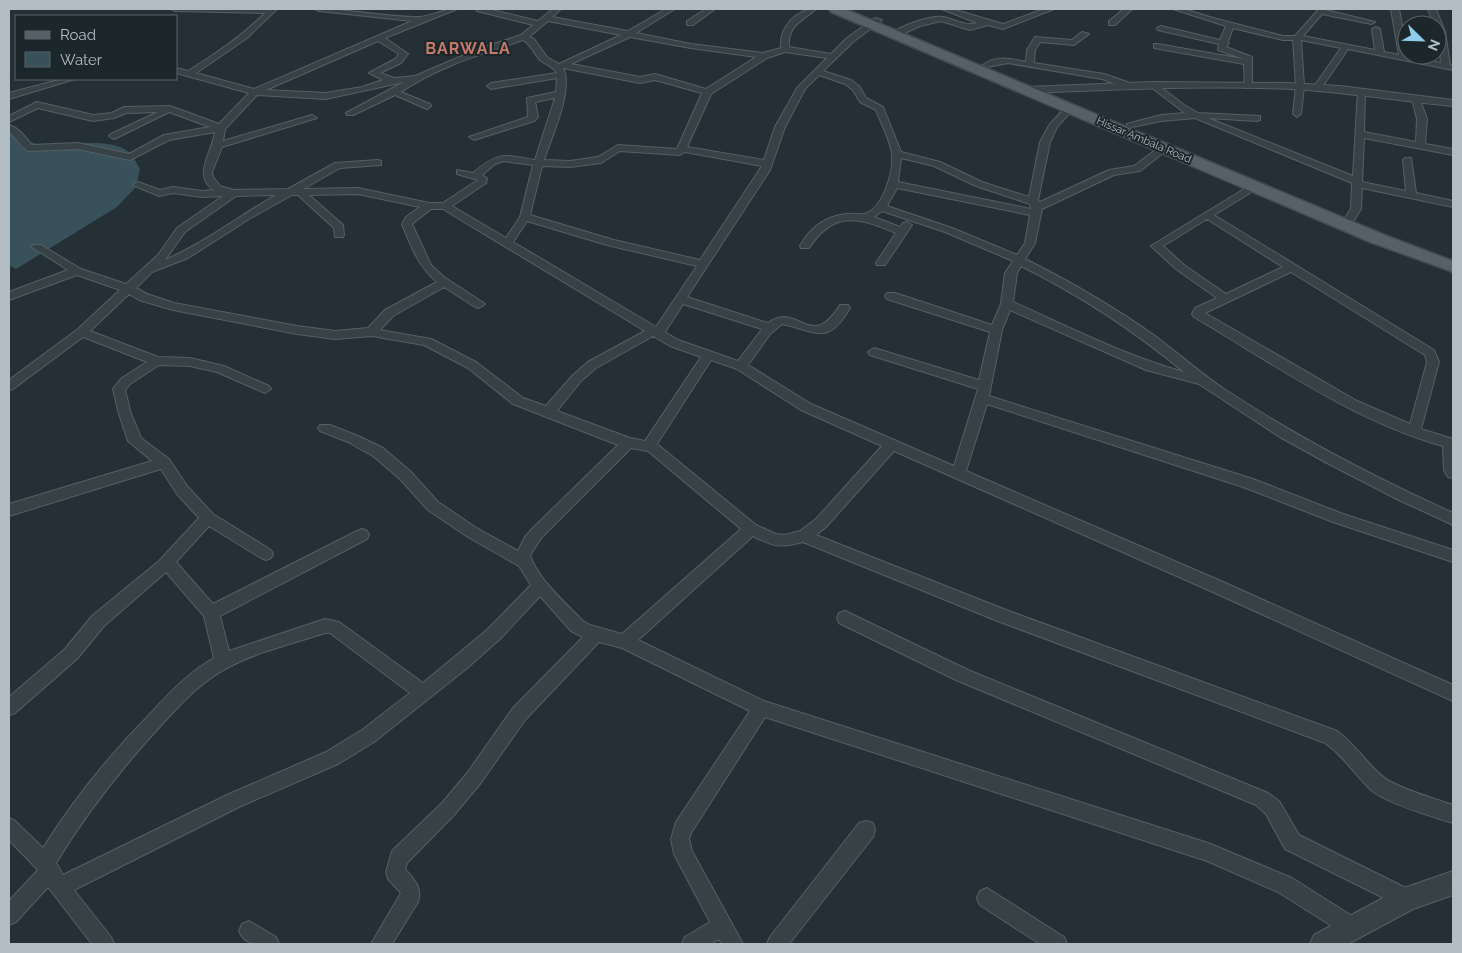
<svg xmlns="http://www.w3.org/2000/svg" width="1462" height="953" viewBox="0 0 1462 953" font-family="Raleway,sans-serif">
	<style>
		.water { fill: #39515b }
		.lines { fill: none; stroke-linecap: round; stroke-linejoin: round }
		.minor-casing { stroke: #556064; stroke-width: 2 }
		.tertiary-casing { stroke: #556064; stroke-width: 2 }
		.primary-casing { stroke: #404b50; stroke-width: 3 }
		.minor { fill: #374247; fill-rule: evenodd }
		.tertiary { fill: #374247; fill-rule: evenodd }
		.primary { fill: #556167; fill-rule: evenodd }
		.labels { text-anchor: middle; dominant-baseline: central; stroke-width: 4; stroke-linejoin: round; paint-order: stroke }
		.far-street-label { font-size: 11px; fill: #b2bdc3; stroke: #1c272b }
		.far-district-label { font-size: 16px; font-weight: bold; letter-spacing: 1px; fill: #c6796a; stroke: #1c272b }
	</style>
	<rect width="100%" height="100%" fill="#243036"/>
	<path class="water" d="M9 130C17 135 27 142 37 144 62 148 114 134 132 155 135 159 137 165 140 169L136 187 117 207 16 269 9 265Z"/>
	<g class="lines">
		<g class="minor-casing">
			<path id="minor" d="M171 9H277L247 38 196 73 254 89 412 21 319 11 315 9C350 9 385 17 419 17 432 16 443 9 457 9L385 38 408 54 401 63 380 73 394 78 415 76 476 50 521 35 533 25 477 11 476 9H488L538 21 553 9H561L552 17 628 31 666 9H675L636 33 691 44 763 53 781 48C779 28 796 9 816 9 803 21 787 25 789 47L831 54 847 38 875 18 882 20 853 42 823 71 851 80 859 86 866 98 883 107 901 152 940 162 982 182 1029 197 1040 142 1050 124 1067 106H1073L1074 108 1057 127 1050 142 1038 200 1040 202 1109 170 1134 166 1161 146H1167V150L1140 171 1114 175 1042 209 1035 243 1025 259C1071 282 1114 307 1155 336 1178 353 1200 373 1224 389 1297 437 1374 477 1453 513V525L1399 500 1327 463 1280 437 1199 384 1146 370 1010 310 1002 330 989 396 1253 479 1343 514 1453 550V562L1333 522 1243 487 987 404 966 471 1223 582 1453 685V701L1213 592 894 451 826 527 816 535 1006 610 1337 731C1357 745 1372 772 1391 782 1410 792 1433 798 1453 805V823C1433 817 1386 803 1371 790 1355 775 1344 756 1325 743L995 620 803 542C780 548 774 547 753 536L638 640 764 701 1208 843 1292 878 1360 921 1363 928 1360 935 1353 938 1346 935 1278 892 1207 861 765 717 691 833 689 839 692 851 743 944H722L719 939 711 944H682L685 937 710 922 674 854 671 839 676 822 750 711 622 648 599 642 525 720 480 784 454 815 407 863 405 869C414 879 423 888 418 902L392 944H371L401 893 388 879 386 872 392 851 442 803 468 772 513 708 583 637 571 631 540 596 500 639 466 669 374 742 338 764 239 807 74 890 111 937 114 944H92L48 887 16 922 9 925V901L38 870 9 840V818L15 821 43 848C74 799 110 754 151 713 170 692 189 672 214 658L204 616 166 572 104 626 77 659 15 713 9 715V697L65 649 92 616 159 561 199 518 177 494 161 469 9 516V504L152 461 128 441 119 414 113 389 122 378 147 362 83 337 13 389 9 390V380L78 329 120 290 77 275 9 300V292L68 270 32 247 33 245H41L81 269 126 284 158 255 177 228 223 196 202 197 173 193 159 196 133 185 138 182 160 190 173 187 202 191 214 190C192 176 212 153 215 132L169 140 130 160 78 149 29 151C21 148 16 137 9 132V125C19 128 25 137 32 145L78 143 129 154 164 135 210 127 169 112 114 139 109 136 111 134 158 112 126 113 114 118 93 121 38 108 9 122V116L37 102 93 115 112 113 124 107 170 106 219 124 249 93 176 73V68L188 71C216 54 242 36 265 13L175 11ZM548 21 621 35 559 64 547 57 534 39 529 37ZM630 37 691 48 756 57 706 89 655 74 640 77 571 64ZM523 40C531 45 534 53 540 60 546 65 553 66 557 73L491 83 487 86 491 89 557 78 556 92 527 98 528 117 469 137 474 140 534 121 538 117 535 102 555 98 535 160C503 155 499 151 473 173L457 170V174L478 180 443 203H429L358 188 303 189 340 168 381 165V161L378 160 335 163 288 189 234 190 220 186 213 177 212 172 222 147 317 118 312 115 223 141 225 129 257 95 326 99 404 82 346 113 347 115H353L395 95 427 109 431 106 430 104 401 92C437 67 482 54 523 40ZM378 41 399 54 395 59 369 73 383 80 362 87 326 93 266 90ZM785 52 827 58 797 88 775 127 764 160 687 147 711 94 767 58ZM563 68 640 83 655 80 702 93 677 149 618 145 598 157 570 161 544 160C551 138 574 90 563 68ZM819 75 845 84 853 90 860 102 876 110C881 123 891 142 892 154 894 171 883 210 864 214 859 215 851 213 845 214 824 217 810 228 800 246L801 248H809C834 210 859 217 896 233L876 263 877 265H885L912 225 907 222 903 223 900 227 874 217 882 211 945 232 1013 261 1005 273 1001 304 992 325 895 293H887L885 296 887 299 990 332 979 380 874 348 868 352 870 355 978 389 954 466 811 404 748 365 770 334 782 324C817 331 827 347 850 308L848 305H840C810 353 799 301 768 323L687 297 770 170 785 127 805 89ZM620 151 680 155 685 152 762 166 700 260 614 240 530 215 542 166 570 167 601 163ZM901 158 934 166 976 186 1030 204 1031 209 898 182ZM503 161 533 165 520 217 506 238 452 206 486 183 487 178 482 175 495 164ZM897 188 1030 215 1025 243 1017 255 952 228 887 206ZM358 194 420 207 406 217 402 224C411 246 418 266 437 282L385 310 368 328 335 331 297 326 174 303 147 294 136 288 152 272 188 258 249 219 292 195H298L334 228 335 237H343L344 235 343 225 309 195ZM276 195C239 216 204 243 165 260L185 232 236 196ZM431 209H443L645 331 588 362 573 375 546 406 523 398 476 362 431 339 380 330 393 316 444 287 475 307 479 308 485 304 444 277 431 265 412 224ZM527 221 607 245 697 266 656 327 513 242ZM1021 266C1080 295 1133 330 1184 372 1125 356 1069 327 1013 302L1017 273ZM129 294 139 300 173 310 297 334 335 339 372 336 424 345 468 368 513 404 618 445 532 529 525 537 518 551 478 529 438 502 410 471 383 448 358 436 330 425H320L318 428 320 431 348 442 373 456 400 479 428 510 468 537 519 566 531 585 488 629 423 683 339 622 325 619 229 651 220 616 367 539 369 535 367 531 362 529 357 531 213 604 176 562 209 526 261 558 266 560 271 558 273 554 271 550 213 514 187 486 169 459 141 438 131 414 125 390 130 384 159 365 190 366 217 372 265 393 271 389 269 386 224 366 190 358 158 357 90 331ZM683 304 762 329 738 361 678 340 665 332ZM653 336 670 346 701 357 645 441 630 438 557 411 581 381 596 368ZM711 360 737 369 801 410 882 446 816 519 800 531 785 535 776 534 756 525 657 444ZM631 448 648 451 741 529 622 634 590 625 583 621C564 601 539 581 530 555L542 537ZM325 633H330L410 693 362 730 326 752 227 795 63 875 56 863C87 812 124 765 165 721 183 702 201 682 225 669 256 652 292 644 325 633Z
				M706 9H715L693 25H687V21Z
				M942 9H952L1003 24 1044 9H1054L1003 29 988 25 970 30 941 21 920 26 898 36 891 34C900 26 931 15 943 17 955 19 965 27 977 23Z
				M1124 9H1132L1115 25H1109V21Z
				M1173 9H1184L1213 18 1283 36H1295L1319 9H1327L1326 10 1375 22 1371 24 1322 14 1303 36 1375 50 1372 29 1376 27 1380 29 1384 52 1399 55 1391 9H1399L1408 56 1441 63 1437 25H1434L1428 9H1436L1445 32 1450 65 1453 66V70L1348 49 1320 90 1317 91 1313 88 1341 48 1301 40 1304 86 1301 114 1297 117 1293 114 1296 86 1293 40H1283L1233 28 1228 41 1229 43 1226 47 1252 57V86L1245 88 1244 64 1154 48V44H1157L1244 59 1218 50 1219 44 1158 30 1157 28 1161 26 1220 40 1226 26Z
				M1082 32 1089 34 1074 45 1040 42 1035 50 1034 63 1104 74 1130 83V87H1124L1102 79 1008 63 987 67 983 65C995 55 1012 59 1026 62L1027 50 1035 37 1072 40Z
				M62 79H75L9 99V93Z
				M1154 82 1184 105 1198 113 1260 116V120L1257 121 1208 118 1353 176 1358 90 1365 92 1364 132 1416 142 1417 119 1412 99 1419 97 1427 119 1425 144 1453 149V155L1364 138 1362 182 1406 191 1403 160 1405 158H1411L1416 193 1453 201V207L1362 188 1361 209 1354 220H1346L1345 218 1351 209 1352 183 1195 118 1161 121 1127 128V124L1161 115 1185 113 1151 87V83Z
				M1254 183 1259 186 1258 188 1214 215 1434 350 1439 362 1421 429 1453 439V478L1448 477 1444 470 1443 446C1354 421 1274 364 1194 317L1192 314 1195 308 1217 298 1176 269 1151 246ZM1207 219 1283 267 1226 294 1184 265 1163 246ZM1291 272 1425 355 1427 362 1410 424 1357 401 1205 313Z
				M845 611 968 670 1268 793 1279 801 1299 835 1414 892 1417 899 1414 906 1407 909 1400 906 1285 849 1266 814 1256 805 956 680 839 623 837 618 839 613Z
				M866 821 873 823 875 830 873 837 789 944H767L770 937 859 823Z
				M987 888 1064 937 1067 944H1040L980 905 977 898 980 891Z
				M249 921 276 937 279 944C263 944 246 948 239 931L242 924Z"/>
		</g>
		<g class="tertiary-casing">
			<path id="tertiary" d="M1152 82 1289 83 1340 86 1453 100V106C1399 101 1346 92 1291 89 1203 85 1114 90 1026 93L1020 90 1026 87Z
				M1453 871V895L1413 909 1348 944H1310L1314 935 1398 890Z"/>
		</g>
		<g class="primary-casing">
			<path id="primary" d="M829 9H845L1382 234 1453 261V272L1370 242 831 12Z"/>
		</g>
		<use href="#minor" class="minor"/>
		<use href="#tertiary" class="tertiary"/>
		<use href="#primary" class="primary"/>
	</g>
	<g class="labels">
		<g class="far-street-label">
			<text transform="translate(1144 140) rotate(23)">Hissar Ambala Road</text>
		</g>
		<g class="far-district-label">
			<text x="468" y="48">BARWALA</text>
		</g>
	</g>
	<rect width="1462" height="953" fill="none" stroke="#b2bdc3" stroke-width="20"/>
	<rect x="15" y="15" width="162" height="65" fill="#1c272b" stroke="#586368"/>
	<rect x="25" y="31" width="25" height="8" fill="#556167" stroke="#586368"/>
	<text x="60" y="40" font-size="15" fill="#b2bdc3">Road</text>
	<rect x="25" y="52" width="25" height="15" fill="#39515b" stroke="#586368"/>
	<text x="60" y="65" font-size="15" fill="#b2bdc3">Water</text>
	<g transform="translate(1422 40) rotate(113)"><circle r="24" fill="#1c272b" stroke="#586368"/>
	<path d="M0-4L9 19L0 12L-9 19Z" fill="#90cbea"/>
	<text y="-8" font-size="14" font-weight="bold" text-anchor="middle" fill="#b2bdc3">N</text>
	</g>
</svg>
